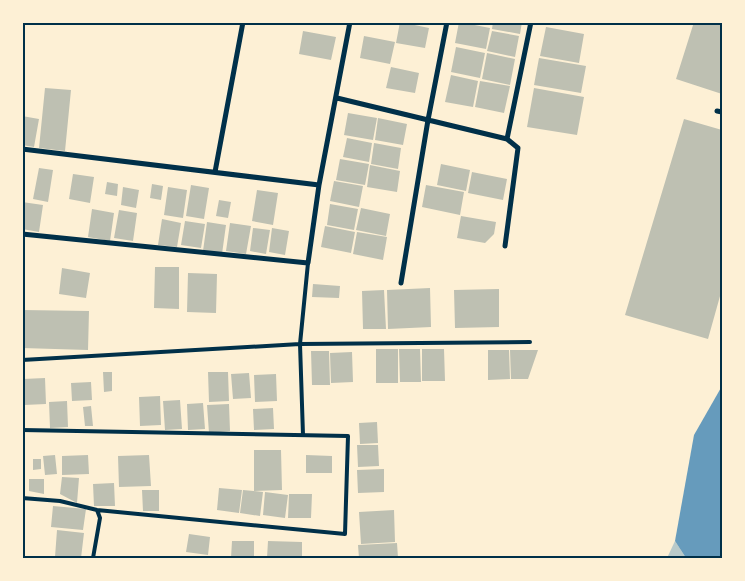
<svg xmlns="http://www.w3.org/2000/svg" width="745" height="581" viewBox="0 0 745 581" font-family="Helvetica,sans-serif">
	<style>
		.green { fill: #b9caca }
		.water { fill: #669bbc }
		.building { fill: #bec0b2 }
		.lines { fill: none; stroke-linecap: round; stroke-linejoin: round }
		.service { stroke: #003049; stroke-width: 4 }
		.minor { stroke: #003049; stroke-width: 5 }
		.neatline { fill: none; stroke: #003049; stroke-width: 2 }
	</style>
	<rect width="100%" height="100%" fill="#fdf0d5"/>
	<path class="green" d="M675 541 686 558H667Z"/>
	<path class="water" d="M722 386V558H686L675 541 694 435Z"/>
	<path class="building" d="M400 22 429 28 425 48 396 43Z
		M459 22 490 28 486 49 455 43Z
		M493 22H522L520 34 492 29Z
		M694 22H722V94L676 79Z
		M546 27 584 34 579 63 540 56Z
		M303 31 336 37 331 60 299 54Z
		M492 31 519 36 515 57 487 51Z
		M364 36 395 42 390 64 360 58Z
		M456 47 485 53 480 78 451 72Z
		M487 53 515 59 510 85 482 79Z
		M539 58 586 66 581 93 534 85Z
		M391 67 419 73 415 93 386 88Z
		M451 75 478 81 473 107 445 102Z
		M480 81 510 86 504 113 475 107Z
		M45 88 71 90 65 151 39 148Z
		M534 88 584 97 577 135 527 127Z
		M348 113 377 118 373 140 344 135Z
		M22 116 39 119 34 147 22 145Z
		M378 118 407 124 403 145 375 140Z
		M684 119 722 130V289L708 339 625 315Z
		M347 138 372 143 369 162 343 157Z
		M374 143 401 148 398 169 371 164Z
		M340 159 369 164 365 185 336 180Z
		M441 164 470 170 466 191 437 185Z
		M370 165 400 171 397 192 367 187Z
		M39 168 53 170 48 202 33 199Z
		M472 172 507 179 503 200 468 193Z
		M73 174 94 177 90 203 69 199Z
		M334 181 363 186 359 207 330 201Z
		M107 182 118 184 117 196 105 194Z
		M152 184 163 186 161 200 150 198Z
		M191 185 209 188 204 219 186 216Z
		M426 185 464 192 460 215 422 207Z
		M123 187 139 190 136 208 121 205Z
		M168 187 187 190 183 218 164 215Z
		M257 190 278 193 273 225 252 221Z
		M219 200 231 202 228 218 216 216Z
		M22 202 43 205 39 232 22 229Z
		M330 204 358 209 354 230 327 225Z
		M361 208 390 214 386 236 356 230Z
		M92 209 114 213 110 241 88 237Z
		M119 210 137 213 133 241 114 238Z
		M461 216 496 222 494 234 485 243 457 238Z
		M162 219 181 223 177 247 158 245Z
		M185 221 205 224 201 248 181 245Z
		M207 222 226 225 222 254 203 251Z
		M230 223 251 226 246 254 226 251Z
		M325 226 355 232 351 253 321 247Z
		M253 228 270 230 266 254 250 251Z
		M272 228 289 231 285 255 269 252Z
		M357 232 387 237 383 260 353 254Z
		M155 267H179V309L154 308Z
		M62 268 90 273 86 298 59 294Z
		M188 273 217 274 216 313 187 312Z
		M313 284 340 286 339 298 312 297Z
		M430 288 431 327 388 329 387 290Z
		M499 289V327L455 328 454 290Z
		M384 290 386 329H363L362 291Z
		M22 310 89 311 88 350 22 348Z
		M376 349H398V383H376Z
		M399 349H420L421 382H400Z
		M422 349H444L445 381H422Z
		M488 350H509L510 379 488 380Z
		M510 350H538L528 379H511Z
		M311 351H329L330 385H312Z
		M352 352 353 382 331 383 330 353Z
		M103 372H112V391L104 392Z
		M208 372H228L229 401 209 402Z
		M249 373 251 398 233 399 231 374Z
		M276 374 277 401 255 402 254 375Z
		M45 378 46 404 24 405 23 379Z
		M91 382 92 400 72 401 71 383Z
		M160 396 161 425 140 426 139 397Z
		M180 400 182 429 165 430 163 401Z
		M67 401 68 427 50 428 49 402Z
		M203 403 205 429 188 430 187 404Z
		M229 404 230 431 209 433 207 405Z
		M91 406 93 426H85L83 407Z
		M273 408 274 429 254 430 253 409Z
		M377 422 378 443 360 444 359 423Z
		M357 445H378L379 466 358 467Z
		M254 450H281L282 490 254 491Z
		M55 455 57 474 45 475 43 456Z
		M88 455 89 474 62 475V456Z
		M149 455 151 486 119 487 118 456Z
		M306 455 332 456V473H306Z
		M33 459H41V469L33 470Z
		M384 469V492L358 493 357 470Z
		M62 477 79 478 77 503 60 494Z
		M29 479H44V494L29 491Z
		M114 483 115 506H94L93 484Z
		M219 488 242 490 239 513 217 510Z
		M142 490H159V511H143Z
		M243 490 263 492 260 516 240 513Z
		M265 492 288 495 285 518 263 515Z
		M289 494H312L311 518H288Z
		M53 506 86 509 83 530 51 527Z
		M394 510 395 542 361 544 359 512Z
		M57 530 84 533 81 558 55 557Z
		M189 534 210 537 208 555 186 552Z
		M232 541H254V558H231Z
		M268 541 302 542V558H267Z
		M397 543 398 558H359L358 545Z"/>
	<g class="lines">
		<path class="service" d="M22 360 300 344 530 342
			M22 430 348 436 345 534 97 510 60 501 22 498
			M303 435 300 344 308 263
			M93 558 100 518 97 510"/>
		<path class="minor" d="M337 98 507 139
			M717 111 722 112
			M22 149 319 185
			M215 172 243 22
			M22 234 308 263 319 185 350 22
			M505 246 518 148 507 139 531 22
			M401 283 428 120 447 22"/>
	</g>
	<rect width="745" height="581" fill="none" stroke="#fdf0d5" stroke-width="48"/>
	<rect x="24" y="24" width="697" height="533" class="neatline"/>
</svg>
